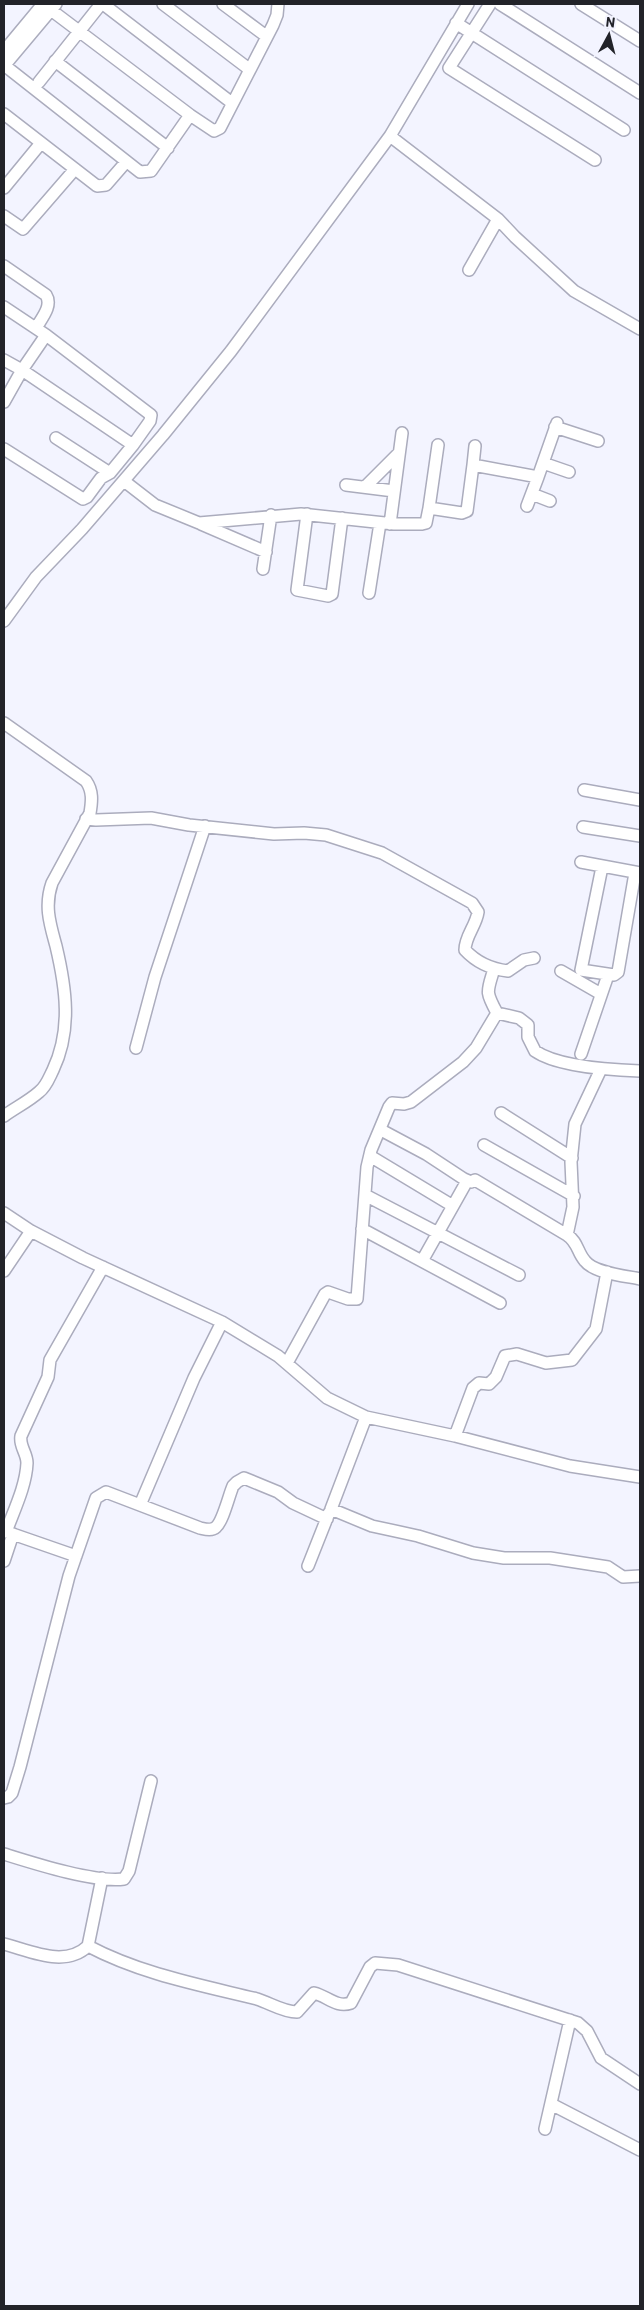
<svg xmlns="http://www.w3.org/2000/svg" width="644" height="2310" viewBox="0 0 644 2310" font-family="Barlow,sans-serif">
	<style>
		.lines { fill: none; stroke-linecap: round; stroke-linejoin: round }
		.minor-casing { stroke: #abacbd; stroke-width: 14 }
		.minor { stroke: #fff; stroke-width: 11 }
	</style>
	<rect width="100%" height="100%" fill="#f3f4ff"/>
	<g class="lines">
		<g class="minor-casing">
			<path id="minor" d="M103 4 232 103
				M163 4 249 69
				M223 4 266 36
				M490 4 449 68 595 160
				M500 4 640 93
				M581 4 640 41
				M51 10 190 115 214 131 220 128 273 25 277 15 278 4
				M456 23 624 130
				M4 51 43 4
				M55 61 168 148
				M4 65 140 172 151 171 190 115
				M4 66 56 4
				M39 82 101 4
				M4 114 97 186 106 185 126 162
				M390 136 498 219 515 237 574 291 640 329
				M4 188 41 143
				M4 216 23 229 75 169
				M4 266 46 295C53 306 41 319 36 328
				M469 270 498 219
				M4 307 46 335 151 415 150 421 133 445 110 473 101 478 87 497 83 499 4 449
				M4 360 22 370 133 445
				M4 402 22 370 46 335
				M555 427 598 441
				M56 438 110 473
				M543 463 569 472
				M473 465 475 446
				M124 481 155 505 199 523 301 514 394 524H422L426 523 429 508 462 513 467 511 473 465 538 477 557 423
				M346 485 394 491
				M365 487 399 453
				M532 494 550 501
				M527 506 538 477
				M429 508 438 445
				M307 514 297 590 328 596 332 594 342 518
				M201 524 266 552
				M390 524 402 433
				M263 569 271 515
				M369 593 380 523
				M4 621 36 577 82 529 163 435 231 351 390 136 468 4
				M4 723 86 781C93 791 92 801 90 813L52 883C44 906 50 924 56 946 66 988 72 1030 53 1070 49 1078 46 1087 39 1092 29 1101 15 1108 4 1116
				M584 790 640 800
				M86 819 96 820 151 818 189 825 274 834 304 833 326 835 382 853 472 903 478 912C476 926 465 936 465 950 477 963 491 969 508 971L524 960 534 958
				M583 827 640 836
				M581 862 640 873
				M602 867 581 970 614 975 618 972 635 873
				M494 969C487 992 485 991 497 1013L519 1018 528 1025V1037L535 1051C558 1067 612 1070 640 1071
				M561 971 601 994
				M136 1048 155 977 205 826
				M581 1054 608 975
				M601 1069 575 1124 571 1162 573 1207 567 1235C578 1242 577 1252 585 1261 594 1273 626 1276 640 1279
				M501 1113 572 1158
				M381 1130 426 1154 464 1179 471 1182 475 1180 567 1235
				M484 1145 574 1196
				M370 1156 453 1206
				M365 1195 519 1275
				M4 1213 31 1231 83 1258 222 1322 278 1356 327 1398 366 1417 455 1436 570 1466 640 1477
				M362 1229 500 1303
				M422 1261 467 1181
				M4 1271 31 1231
				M287 1363 325 1294 328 1292 348 1299H357L367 1167 371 1150 389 1107 392 1103 404 1104 411 1102 463 1062 476 1048 497 1013
				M366 1417 331 1509 372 1526 418 1536 473 1553 504 1558H550L608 1567 623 1577 640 1576
				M455 1436 473 1388 479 1383 489 1384 496 1377 505 1356 517 1354 546 1363 572 1360 596 1329 607 1272
				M140 1505 200 1528C205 1529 212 1531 216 1527 223 1521 229 1495 233 1486L237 1482 244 1478 278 1492 293 1503 327 1519
				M4 1531 76 1556
				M6 1532C14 1510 26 1486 27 1463 27 1453 19 1446 21 1436L48 1377 50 1360 103 1267
				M4 1561 13 1534
				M308 1566 329 1513
				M4 1798 8 1797 12 1793 20 1767 69 1576 96 1498 106 1492 140 1505 194 1378 222 1322
				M4 1854C33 1863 95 1883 124 1879L129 1871 151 1781
				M4 1944C31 1951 65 1968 88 1946L102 1878
				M88 1946C141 1974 200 1985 257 1999 270 2003 283 2012 297 2012L314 1993C327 1996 336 2008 351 2003L370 1967 375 1963 398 1965 578 2023 587 2031 601 2058 640 2084
				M551 2104 640 2150
				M545 2129 570 2020"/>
		</g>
		<use href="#minor" class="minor"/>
	</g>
	<rect width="644" height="2310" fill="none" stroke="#222329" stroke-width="10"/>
	<g transform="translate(609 35) rotate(7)" stroke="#f3f4ff" stroke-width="4" paint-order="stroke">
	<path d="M0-4L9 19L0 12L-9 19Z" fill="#222329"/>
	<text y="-8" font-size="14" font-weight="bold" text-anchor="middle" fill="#222329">N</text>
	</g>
</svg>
